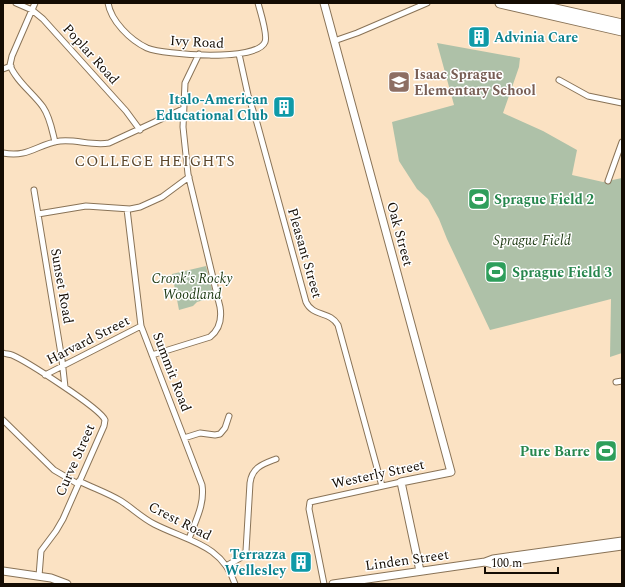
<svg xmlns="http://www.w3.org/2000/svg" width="625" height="587" viewBox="0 0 625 587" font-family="Spectral,serif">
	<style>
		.green { fill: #aec1a8 }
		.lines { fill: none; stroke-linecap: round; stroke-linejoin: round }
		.street-casing { stroke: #897357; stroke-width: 7 }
		.secondary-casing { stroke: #897357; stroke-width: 9 }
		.highway-casing { stroke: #897357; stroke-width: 11 }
		.street { stroke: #fff; stroke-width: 5 }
		.secondary { stroke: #fff; stroke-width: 7 }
		.highway { stroke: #fff; stroke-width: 9 }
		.labels { text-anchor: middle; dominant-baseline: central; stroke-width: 3; stroke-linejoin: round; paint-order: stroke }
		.culture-label { font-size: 14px; font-weight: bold; fill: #0d838f; stroke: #fff; text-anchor: end }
		.street-label { font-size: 14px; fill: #140c03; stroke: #fff }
		.education-label { font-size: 14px; font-weight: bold; fill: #785e54; stroke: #fff; text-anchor: start }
		.leisure-label { font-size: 14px; font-weight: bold; fill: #27864d; stroke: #fff; text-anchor: start }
		.park-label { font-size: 14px; font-style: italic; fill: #1e3a13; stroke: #fff }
		.neighbourhood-label { font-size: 15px; letter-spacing: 1px; fill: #5b472c; stroke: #fff }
	</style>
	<rect width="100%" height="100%" fill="#fbe2c3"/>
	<path class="green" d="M437 43 520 58 519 67 503 113 543 131 577 150 572 175 603 182 622 178V353L610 357 611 299 490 330 447 239 439 219 428 199 417 189 399 161 392 122 454 105Z
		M206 266 214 297 197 302 193 306 179 310 172 274Z"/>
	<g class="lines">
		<g class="street-casing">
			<path id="street" d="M16 3 32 10 43 19 126 111 140 130
				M35 3 12 56 10 65C15 80 34 94 43 107 50 117 52 130 55 142
				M108 3C111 21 130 40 147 48 164 55 257 62 265 42 268 35 260 11 258 3
				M334 41 357 33 427 3
				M239 54 248 95 257 123 306 302C313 317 330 311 338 325L382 486
				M3 69 11 66
				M559 80 588 96 622 103
				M3 153C29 158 37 144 60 141 76 139 92 146 109 143L183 109
				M608 181 622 142
				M34 190 62 360 65 387
				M127 209 141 326 202 485C205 505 195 521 189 539
				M38 214 86 206 130 209 140 207 162 197 189 177
				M3 353C6 354 9 354 12 355 26 361 100 408 105 420L104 426 63 519 56 531 41 551 39 576
				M152 355 210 337C219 330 222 319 220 307L188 174 183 127 185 83 199 54
				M45 375 141 326
				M616 382 622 381
				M3 420 54 470 78 484
				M184 438 200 433 215 435 220 434 225 428 229 416
				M79 481C93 488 108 493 121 501 132 508 142 518 154 524 187 541 222 544 235 584
				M226 566 242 557 246 551 250 483C252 467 263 464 276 459
				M324 584 309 509 310 502 401 482"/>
		</g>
		<g class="secondary-casing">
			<path id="secondary" d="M324 3 451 472 401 482 420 571
				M485 562 493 559 622 541
				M3 571 51 578 67 584
				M333 584 485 562 493 564 622 546"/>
		</g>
		<g class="highway-casing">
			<path id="highway" d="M500 3 622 31
				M529 3 622 24"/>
		</g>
		<use href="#street" class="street"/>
		<use href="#secondary" class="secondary"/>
		<use href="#highway" class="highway"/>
	</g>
	<defs>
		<g id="building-square" transform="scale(1.15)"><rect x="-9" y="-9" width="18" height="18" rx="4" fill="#0f9aa8" stroke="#fff"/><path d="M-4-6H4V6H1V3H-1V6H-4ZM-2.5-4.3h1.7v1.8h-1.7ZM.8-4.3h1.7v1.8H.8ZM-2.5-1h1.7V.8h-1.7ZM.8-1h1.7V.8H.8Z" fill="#fff"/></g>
		<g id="school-square" transform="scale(1.15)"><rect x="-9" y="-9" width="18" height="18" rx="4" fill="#8d6e63" stroke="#fff"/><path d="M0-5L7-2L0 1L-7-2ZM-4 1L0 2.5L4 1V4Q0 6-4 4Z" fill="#fff"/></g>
		<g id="stadium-square" transform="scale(1.15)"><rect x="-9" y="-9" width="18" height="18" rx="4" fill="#2e9e5b" stroke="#fff"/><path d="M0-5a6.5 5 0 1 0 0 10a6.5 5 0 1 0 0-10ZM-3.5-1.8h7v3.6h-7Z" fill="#fff"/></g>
	</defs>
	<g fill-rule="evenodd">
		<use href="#building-square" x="479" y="37"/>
		<use href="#school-square" x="399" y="82"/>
		<use href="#building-square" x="284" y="107"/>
		<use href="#stadium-square" x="479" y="199"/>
		<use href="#stadium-square" x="496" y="272"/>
		<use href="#stadium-square" x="606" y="451"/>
		<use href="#building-square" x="301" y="562"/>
	</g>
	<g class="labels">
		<g class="culture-label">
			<text x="494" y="37" text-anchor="start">Advinia Care</text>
			<text x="268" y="99">Italo-American<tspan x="268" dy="16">Educational Club</tspan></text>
			<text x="286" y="554">Terrazza<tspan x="286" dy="16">Wellesley</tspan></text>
		</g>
		<g class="street-label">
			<text transform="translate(197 42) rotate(3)">Ivy Road</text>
			<text transform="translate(91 54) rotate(48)">Poplar Road</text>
			<text transform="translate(400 234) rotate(75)">Oak Street</text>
			<text transform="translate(305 253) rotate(74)">Pleasant Street</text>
			<text transform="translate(62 286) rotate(80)">Sunset Road</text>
			<text transform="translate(88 340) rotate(-27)">Harvard Street</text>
			<text transform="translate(172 372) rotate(69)">Summit Road</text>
			<text transform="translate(75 460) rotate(-66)">Curve Street</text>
			<text transform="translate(378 474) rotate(-12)">Westerly Street</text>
			<text transform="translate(180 521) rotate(27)">Crest Road</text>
			<text transform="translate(407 560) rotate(-8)">Linden Street</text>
		</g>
		<g class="education-label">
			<text x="414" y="74">Isaac Sprague<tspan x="414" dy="16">Elementary School</tspan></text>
		</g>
		<g class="leisure-label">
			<text x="494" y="199">Sprague Field 2</text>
			<text x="512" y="272">Sprague Field 3</text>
			<text x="590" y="451" text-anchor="end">Pure Barre</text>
		</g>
		<g class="park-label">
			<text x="532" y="240">Sprague Field</text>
			<text x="192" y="278">Cronk's Rocky<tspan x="192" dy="16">Woodland</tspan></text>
		</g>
		<g class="neighbourhood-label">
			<text x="155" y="161">COLLEGE HEIGHTS</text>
		</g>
	</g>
	<rect width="625" height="587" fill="none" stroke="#140c03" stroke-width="8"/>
	<path d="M485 567v6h73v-6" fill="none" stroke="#140c03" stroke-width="2"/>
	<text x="491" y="567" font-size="12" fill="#140c03" stroke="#ffffff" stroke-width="3" paint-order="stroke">100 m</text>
</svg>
